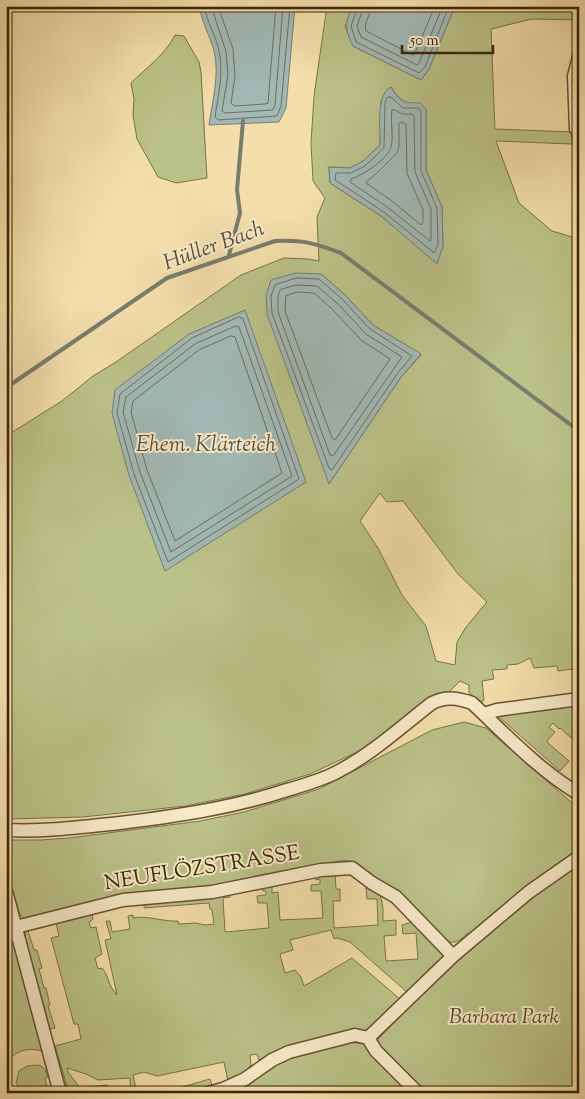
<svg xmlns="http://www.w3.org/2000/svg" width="585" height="1099" viewBox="0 0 585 1099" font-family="'Sorts Mill Goudy',serif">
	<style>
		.green { fill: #bbc289; stroke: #7a7248; fill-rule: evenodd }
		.water { fill: #a2b9b6; stroke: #787d70 }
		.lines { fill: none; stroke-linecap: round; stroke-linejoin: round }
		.shore { stroke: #6e6e5e; stroke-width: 1 }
		.stream { stroke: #787d70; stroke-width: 4 }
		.minor-casing { stroke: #685230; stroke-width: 15 }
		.minor { stroke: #f8eac9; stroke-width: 12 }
		.labels { text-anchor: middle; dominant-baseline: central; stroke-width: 4; stroke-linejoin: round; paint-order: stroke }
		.street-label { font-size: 21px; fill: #3a2307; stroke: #f8eac9 }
		.park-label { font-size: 21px; font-style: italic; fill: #5a4b28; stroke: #f8eac9 }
		.water-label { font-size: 22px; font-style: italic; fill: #59503c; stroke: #f8eac9 }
	</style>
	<rect width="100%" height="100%" fill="#f4dfac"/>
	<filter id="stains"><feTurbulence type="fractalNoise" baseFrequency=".004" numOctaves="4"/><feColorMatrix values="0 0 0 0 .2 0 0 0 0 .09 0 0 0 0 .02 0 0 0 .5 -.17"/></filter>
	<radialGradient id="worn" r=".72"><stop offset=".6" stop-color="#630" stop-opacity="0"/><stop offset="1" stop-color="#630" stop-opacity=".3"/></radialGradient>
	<path class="green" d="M327 6H353L345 26 353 46 421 80 429 69 455 6H579V20L532 19 491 29 495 129 572 132V144L496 141 519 203 552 231 579 239V668L558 671 557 666 534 668 530 658 518 664 507 665V669L492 670 494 679 482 681 484 700 482 702 469 693V685L460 681 442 699 368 747 310 774 245 794 185 806 83 817 6 819V436L62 401 93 376 116 362 241 275 284 258 308 259 319 261 317 217 325 198 313 181 311 143 314 96ZM391 87C401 103 408 104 426 109V170L442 207 443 246 437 263 381 216 330 183 329 167 350 168 363 161 380 145 381 101ZM321 274 345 295 373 325 421 355 401 377 329 484ZM380 493 387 502 403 501 458 574 487 602 466 627 457 642 455 665 436 661 426 626 402 595 378 548 360 521Z
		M175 35 184 36 199 62 201 72 207 178 176 183 158 177 137 139 133 115 134 99 131 83C146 68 165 55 175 35Z
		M573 706 575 718H579V745L560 728 559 729 553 723 549 727 555 732 547 741 548 743 569 761 560 771 499 717 505 714Z
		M464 722 486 728 579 809V848L540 876 470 934 468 933C461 939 456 945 446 941 428 924 365 861 344 860L247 879 24 918 20 915 6 869V840H41L69 838 200 821 244 812 319 789 432 730Z
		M579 861V906L575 909 574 927 579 933V1093H424L380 1048 378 1039 458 958 505 917Z
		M335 873 336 889H340V901H333L334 928 378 925 377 899H367L366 888 380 893 383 908V921L396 920V935L384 936 386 961 418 959 416 933 403 934 402 925 412 922 442 952 443 957 408 993 350 942 337 938 334 939 331 930 290 940 293 950 280 954 285 973 295 970 301 977 304 986 352 958 401 1000 367 1032 288 1046 259 1060 257 1054 250 1055 251 1065 244 1073 228 1081 224 1062 157 1076 144 1072 133 1075 137 1093H131L130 1078 98 1080 86 1074 67 1068 68 1072 80 1088 107 1085 108 1093H69L55 1046 81 1039 78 1024H74L51 938 59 936 56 923 92 913 93 919 89 923 91 928 96 927 102 954 95 958 98 969 102 968C110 977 107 985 117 995L105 940 111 939 106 921H110L112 932 130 929 128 916 133 915V918C149 915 162 922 178 921L179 924 196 923 206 925 214 924 212 910 210 909 209 903 144 908V902L230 893V897L223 898 225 932 269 928 267 903H258L257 896 266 895V891H263L262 886 272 884V893L278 892 280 920 323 918 321 891H311V885L320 884V879L316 880V876Z
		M6 912 44 1052C29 1046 16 1051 6 1062Z
		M47 924V926L28 931 34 950H37L42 968 39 969 44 988H46L50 1005 48 1006 55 1028 48 1029 24 938 26 931 29 929Z
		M350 1042 364 1044 414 1093H225L276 1062Z
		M38 1065C45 1067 46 1071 48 1077L45 1078 48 1093H22L16 1083 19 1071 27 1066Z
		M210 1079 212 1085 185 1093H161Z"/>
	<path class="water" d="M199 6H295L286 108 279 122 209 125C212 102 220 75 214 51 210 36 202 22 199 6Z
		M353 6H455L429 69 421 80 353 46C344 28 345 23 353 6Z
		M391 87C400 102 403 103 420 103L426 109V170L442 207 443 246 437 264 381 216 330 183 329 167 350 168 363 161 380 145C381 129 375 95 391 87Z
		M296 273 321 274 345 295 373 325 421 354 401 377 329 484 267 314 266 295 271 280Z
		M245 310 306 482 165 571 129 475 112 413 115 390 189 334Z"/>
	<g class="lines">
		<path class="shore" d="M204 6C207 22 216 36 219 51 224 73 218 95 215 117L218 120 277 116 281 106 290 6
			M211 6 226 51 228 75 222 111 225 113 273 110 275 105 283 6
			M218 6 233 49 235 76 231 103 234 106 265 104 268 103 276 6
			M358 6 351 26 356 42 419 73 425 67 449 6
			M364 6 357 26 361 37 417 65 419 63 443 6
			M371 6C371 15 363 23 366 31L413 55 415 53 435 6
			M388 97H391L403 108H418L421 111V171L437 208 438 245 434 253 384 212 335 180 336 173H351L365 166 384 148 385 103Z
			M392 110H395L402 114H412L414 116 415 172 431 209V239L430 241 387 207 350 182 351 179C363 175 388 159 391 147 394 135 390 122 392 110Z
			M401 122 406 124 407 173 423 210V222L421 225 392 201 366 183 367 181 376 174 397 153 399 146V124Z
			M297 278 319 279 342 299 370 329 412 356 397 374 332 470 329 468 272 313 271 296 275 285Z
			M297 285 317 286 337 303 366 334 402 357 333 456 330 455 278 312V297L280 290Z
			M298 292 314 293 332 309 361 340 390 359 335 440 332 438 285 311 286 296Z
			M239 317 243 319 299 479 168 562 134 474 117 413 120 394 192 338Z
			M236 326 239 327 292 476 171 552 140 472 123 412 126 397 195 344Z
			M231 336 235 337 282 473 175 541 147 470 131 412 133 401 199 350Z"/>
		<path class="stream" d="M229 255 240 213 237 190 243 121
			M6 415 9 414 10 385 167 278 275 241C304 240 314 243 341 253L579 431"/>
		<g class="minor-casing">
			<path id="minor" d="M579 57 574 76 576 129 579 134
				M484 714 497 710 579 699
				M6 830C44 832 82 827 120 823 177 816 232 808 287 790 304 785 322 780 337 772 372 754 401 727 432 703 446 696 458 698 472 703 506 735 539 770 579 794
				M6 891 60 1093
				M16 927 123 900 212 892 321 870 352 868 372 883 396 897 453 956
				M368 1038 376 1051 418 1093
				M208 1093 223 1089 245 1079 272 1060 289 1052 355 1035 368 1038 453 956 529 892 579 857"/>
		</g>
		<use href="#minor" class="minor"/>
	</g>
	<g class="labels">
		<g class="street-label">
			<text transform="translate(202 869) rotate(-9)">NEUFLÖZSTRASSE</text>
		</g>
		<g class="park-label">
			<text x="504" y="1018">Barbara Park</text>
		</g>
		<g class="water-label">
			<text transform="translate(214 247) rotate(-20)">Hüller Bach</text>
			<text x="206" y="446">Ehem. Klärteich</text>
		</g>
	</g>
	<rect width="585" height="1099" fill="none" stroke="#f4dfac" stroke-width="25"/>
	<rect x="8" y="8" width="570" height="1084" fill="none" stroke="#3a2307" stroke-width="2.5"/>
	<rect x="12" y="12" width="560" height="1074" fill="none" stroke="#3a2307"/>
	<path d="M402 45v8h91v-8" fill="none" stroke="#3a2307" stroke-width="2.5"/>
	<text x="410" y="45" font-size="15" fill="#3a2307" stroke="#f8eac9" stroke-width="4" paint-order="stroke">50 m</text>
	<rect width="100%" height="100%" filter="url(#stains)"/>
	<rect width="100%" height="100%" fill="url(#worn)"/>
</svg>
